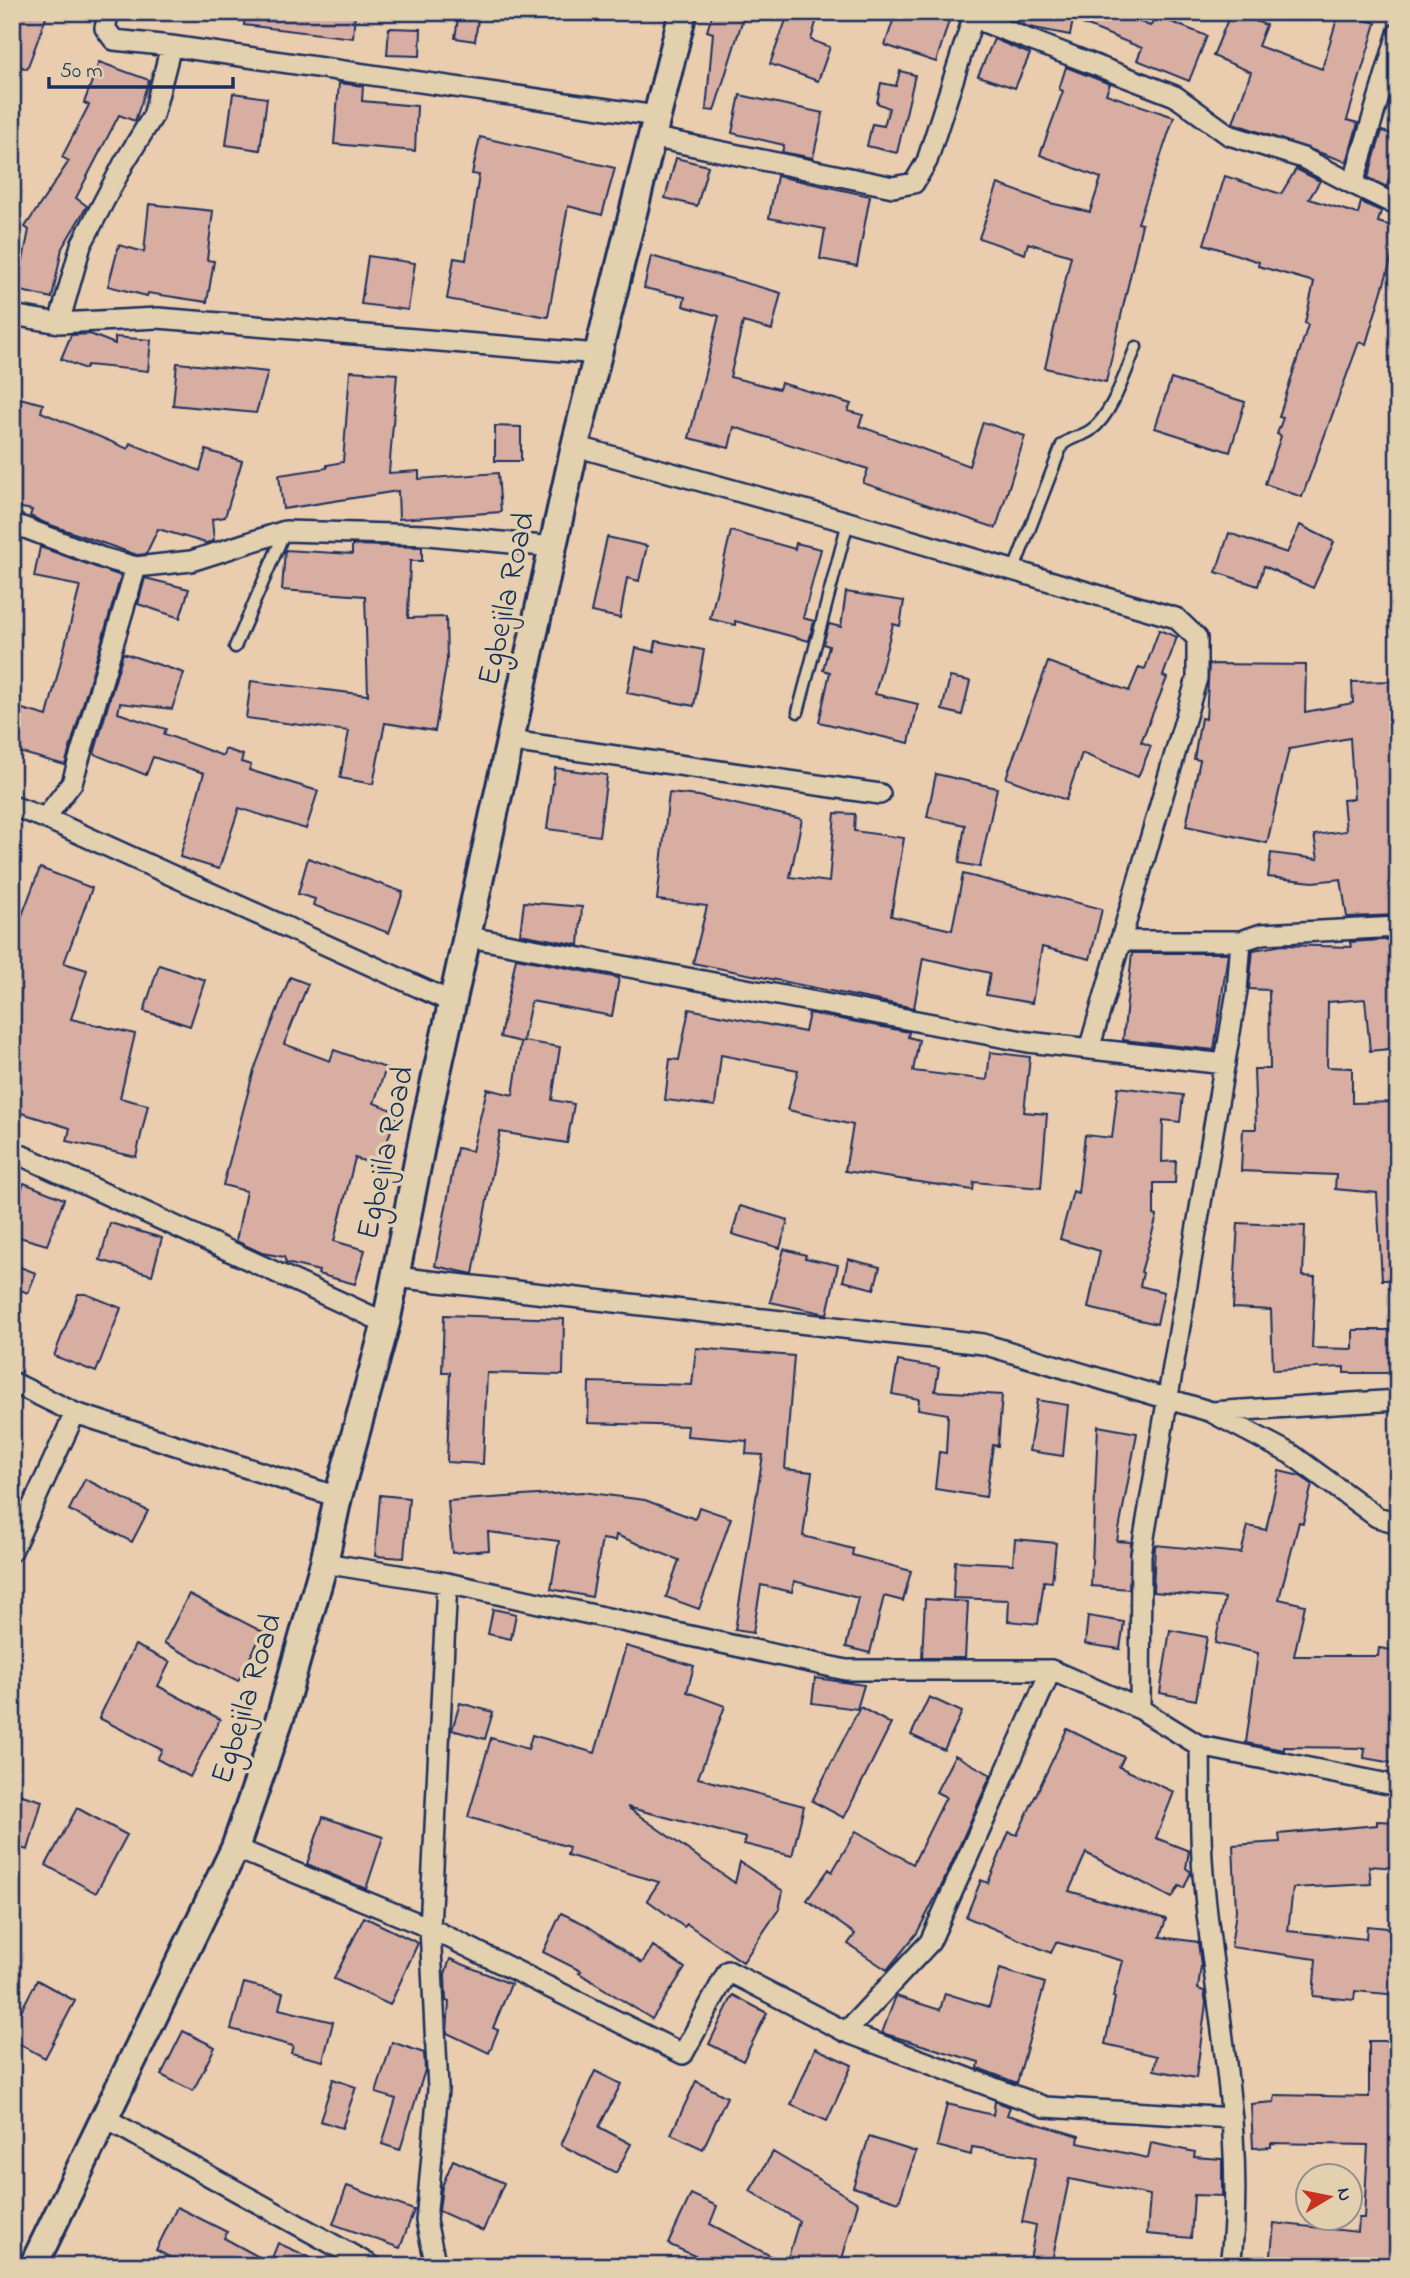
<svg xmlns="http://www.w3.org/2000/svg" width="1410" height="2278" viewBox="0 0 1410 2278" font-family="'Indie Flower',sans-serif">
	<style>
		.building { fill: #d8aea2; stroke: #1b2f5e; stroke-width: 2 }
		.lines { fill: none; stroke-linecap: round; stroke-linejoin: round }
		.lane-casing { stroke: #1b2f5e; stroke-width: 15 }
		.street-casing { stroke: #1b2f5e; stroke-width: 24 }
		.secondary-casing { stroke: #1b2f5e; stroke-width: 32 }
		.lane { stroke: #e3d0ae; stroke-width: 10 }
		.street { stroke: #e3d0ae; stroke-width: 19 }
		.secondary { stroke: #e3d0ae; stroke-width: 26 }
		.labels { text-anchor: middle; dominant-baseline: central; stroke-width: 7; stroke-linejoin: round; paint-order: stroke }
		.street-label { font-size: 32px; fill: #1b2f5e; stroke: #e3d0ae }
	</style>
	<rect width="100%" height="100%" fill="#eacdae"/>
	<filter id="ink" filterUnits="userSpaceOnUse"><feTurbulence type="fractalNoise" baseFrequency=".0143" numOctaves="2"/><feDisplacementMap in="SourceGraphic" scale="14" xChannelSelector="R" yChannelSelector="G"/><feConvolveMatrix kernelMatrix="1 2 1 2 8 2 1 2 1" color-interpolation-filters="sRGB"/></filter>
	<g filter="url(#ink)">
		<path class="building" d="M12 12H48L27 69 12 63Z
			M245 12H355L353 38 244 25Z
			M459 12H479L475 41 455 38Z
			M713 12H745L714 111 706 110 713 33 707 31Z
			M789 12H819L811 40 830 47 818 81 770 64Z
			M896 12H922L949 21 936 62 885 45Z
			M1005 12H1116L1150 26 1159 17 1207 36 1189 81 1137 60 1142 48 1073 20 1070 35 1029 27 1005 17Z
			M1231 12 1266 25 1258 46 1322 69 1339 12 1376 23 1347 120 1358 123 1347 162 1233 123 1251 72 1213 56Z
			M389 28 421 29 420 56 387 55Z
			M994 39 1030 54 1015 88 978 76Z
			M99 62 149 80 135 121 119 115 76 198 87 206 62 248 52 298 17 290 29 230 25 227 69 161 62 157 89 105 84 103Z
			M1066 67 1110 84 1106 94 1174 117 1138 223 1142 224 1106 382 1045 368 1071 256 1028 243 1025 254 979 238 998 184 1050 203 1090 212 1101 178 1040 155 1063 91 1059 89Z
			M900 71 915 75 897 153 867 146 872 124 884 126 889 108 877 103 881 83 896 86Z
			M339 83 363 86 362 101 417 106 415 151 334 144Z
			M233 93 267 98 260 150 226 145Z
			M740 95 823 113 813 158 782 152 784 145 732 133Z
			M1382 131 1398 136 1387 187 1368 178Z
			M480 137 615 168 602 215 568 206 548 317 447 299 454 258 466 260 479 175 472 174Z
			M676 158 708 166 697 206 665 198Z
			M1296 169 1320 181 1309 199 1358 214 1361 202 1381 211 1378 222 1398 228V237L1366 344 1359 342 1302 497 1265 484 1281 436 1277 434 1283 418 1279 417 1308 325 1305 323 1314 282 1258 266 1259 262 1204 244 1225 176 1281 194Z
			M777 176 870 196 857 266 820 259 825 229 769 218Z
			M149 204 213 211 207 260 214 261 207 302 148 293 147 296 108 286 119 245 144 252Z
			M368 256 415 263 408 310 361 304Z
			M651 256 781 293 772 330 743 322 730 377 779 389 781 383 851 404 848 411 863 415 859 426 969 466 983 422 1025 436 996 528 863 483 868 469 734 427 729 448 689 438 719 316 683 306 685 297 644 288Z
			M90 334 115 344V337L151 340 148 371 87 365 85 369 61 359 71 335Z
			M177 363 268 372 256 413 173 405Z
			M350 371 397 374 389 473 419 471V479L498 473 501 512 399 519 398 491 283 509 279 475 327 468V465L343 462Z
			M1171 379 1245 402 1230 452 1155 428Z
			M12 396 43 404 41 412 128 449 130 443 200 471 206 450 242 461 225 517 212 519 214 541 206 543 158 529 146 554 137 555 45 523 30 516 32 510 12 506Z
			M495 426 521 427V461H495Z
			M1300 525 1334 542 1313 588 1264 566 1258 586 1216 572 1229 533 1287 553Z
			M731 531 795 549 796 543 821 549 803 618 814 621 809 641 735 621V625L710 619Z
			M607 537 647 546 639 581 627 578 620 618 591 612Z
			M352 545 422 547V561H410L408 618 446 617 447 660 435 731 385 723 373 784 340 778 349 731 246 718 251 681 368 695 365 596 282 590 285 550 352 554Z
			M40 547 121 576 65 765 12 750V706L47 716 80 586 34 577Z
			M145 578 189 589 180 618 138 604Z
			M846 592 904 601 900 626 893 624 875 694 918 704 909 743 819 722 830 672 823 670 829 646 823 644 829 624 841 627Z
			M1159 630 1177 637 1163 676 1167 678 1141 742 1151 746 1138 777 1082 753 1066 800 1006 778 1048 662 1129 691 1139 667 1145 669Z
			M656 641 704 650 694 706 627 693 636 648 654 652Z
			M123 653 184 673 172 709 120 703 118 713 166 729 164 734 223 756 225 749 243 755 241 762 251 765 249 770 318 791 306 829 239 808 219 869 180 857 204 773 153 757 146 775 94 754Z
			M1209 664 1306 665 1305 712 1353 703 1352 682 1398 681V728H1389L1394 795H1398V915L1347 917 1341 879 1313 882 1268 877 1271 853 1318 859 1314 835 1346 831 1343 800 1354 799 1350 738 1289 749 1267 843 1186 826 1200 760 1194 759 1201 718 1206 719Z
			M950 677 970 681 962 715 942 710Z
			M555 768 607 775 599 836 547 829Z
			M936 774 997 788 980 867 959 863 965 825 927 817Z
			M669 793 699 796 802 819 790 877 829 882 835 813 855 814 854 831 904 838 891 916 952 930 963 874 1102 909 1090 959 1042 947 1032 1003 986 995 990 973 923 958 914 1008 693 963 707 906 657 900Z
			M308 858 403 892 389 933 313 905 315 899 298 894Z
			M40 868 92 888 64 963 87 970 71 1019 135 1034 120 1098 148 1105 136 1157 67 1141 70 1128 12 1110V942Z
			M524 902 582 907 579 945 520 934Z
			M1398 939V1048L1370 1051 1365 999 1328 1002 1327 1067 1352 1068V1103L1398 1102V1280H1382L1377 1193 1335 1189 1336 1175 1241 1171 1243 1129H1256L1254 1069H1270L1269 990 1249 989 1253 950 1283 945 1351 947 1350 942Z
			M1132 953H1228L1214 1050 1123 1040Z
			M516 958 619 978 612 1016 531 1001 523 1041 560 1047 552 1100 574 1104 567 1143 500 1132 473 1274 435 1266 457 1148 472 1151 487 1089 513 1095 521 1042 500 1037Z
			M159 965 205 980 190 1026 144 1011Z
			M290 977 308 984 284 1044 330 1061 334 1050 386 1068 374 1103 397 1112 379 1166 355 1158 334 1241 365 1250 355 1284 318 1274 319 1271 286 1263 284 1257 262 1253 236 1241 246 1191 223 1185 254 1070Z
			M689 1009 805 1032 809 1013 909 1032 908 1037 919 1040 913 1071 987 1080 990 1052 1030 1057 1024 1112 1047 1114 1041 1188 974 1182 973 1190 845 1171 853 1125 788 1110 798 1070 721 1055 715 1106 665 1100 670 1059 679 1060Z
			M1118 1087 1183 1095 1180 1122 1163 1120 1162 1162 1176 1161 1175 1183H1154V1215L1157 1216 1141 1272 1143 1273 1140 1286 1164 1292 1157 1324 1088 1308 1100 1251 1060 1239 1073 1191 1078 1193 1085 1135 1112 1138Z
			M24 1183 64 1199 47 1245 12 1235V1214Z
			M740 1206 788 1220 780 1248 732 1234Z
			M110 1223 162 1238 152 1275 100 1260Z
			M1238 1223 1305 1226 1303 1276 1315 1277 1312 1348 1353 1349V1330H1395L1398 1365H1395V1373H1344V1367L1273 1370 1271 1310 1233 1308Z
			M784 1249 806 1255 805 1258 838 1265 827 1314 770 1302Z
			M848 1259 880 1267 874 1289 843 1281Z
			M12 1264 36 1273 28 1293 12 1287Z
			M78 1294H86L121 1308 96 1372 54 1356Z
			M444 1315 564 1319 563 1375 487 1373 483 1464 447 1462 450 1372H442Z
			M696 1348 794 1356 785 1469 812 1472 803 1536 853 1549 852 1555 911 1571 903 1601 884 1596 870 1653 846 1647 858 1598 794 1581 792 1592 761 1585 753 1633 735 1630 763 1455 746 1454 747 1441 687 1436 688 1426 588 1423 589 1382 692 1385Z
			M898 1361 939 1368 935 1391 1002 1395 998 1446 993 1445 986 1497 935 1489 939 1452 946 1453 948 1414 918 1409 919 1399 892 1394Z
			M1037 1400 1068 1405 1063 1456 1029 1451Z
			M1098 1426 1137 1433 1117 1541 1131 1542 1129 1589 1091 1586Z
			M1279 1471 1300 1476 1312 1484 1303 1523 1299 1522 1279 1599 1305 1605 1294 1656H1378L1379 1648 1398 1651V1764L1364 1758 1365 1748 1284 1747V1750L1246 1743 1258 1653 1215 1643 1225 1598 1153 1592 1155 1545 1241 1553 1248 1526 1266 1530Z
			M85 1479 148 1511 132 1542 69 1510Z
			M582 1492 645 1500 695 1519 699 1507 731 1518 699 1609 666 1597 679 1560 616 1535 615 1541 602 1539 592 1597 551 1589 559 1541 488 1532 489 1550 452 1553 448 1501Z
			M380 1495 409 1498 404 1558 375 1556Z
			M1015 1539 1056 1543 1052 1582 1044 1581 1038 1624 1008 1621 1009 1600 953 1598 955 1561 1013 1564Z
			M189 1594 263 1632 238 1681 164 1643Z
			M925 1599 968 1602 965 1658H922Z
			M493 1609 516 1614 511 1639 488 1634Z
			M1088 1616 1124 1622 1120 1649 1085 1644Z
			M1170 1630 1207 1637 1196 1700 1160 1693Z
			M135 1645 170 1662 158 1686 220 1719 190 1777 157 1759 162 1750 99 1718Z
			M626 1646 694 1666 687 1692 725 1706 698 1778 804 1806 792 1856 744 1844 746 1838 627 1807 735 1883 740 1862 783 1891 779 1909 743 1962 687 1924 684 1927 647 1900 659 1882 567 1855 569 1847 468 1817 491 1738 528 1749 532 1735 595 1753Z
			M815 1678 864 1685 857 1709 812 1703Z
			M929 1697 962 1712 944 1750 911 1735Z
			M460 1703 493 1712 485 1739 452 1730Z
			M860 1707 891 1724 844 1818 812 1801Z
			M1067 1729 1124 1757 1119 1767 1174 1792 1156 1838 1189 1851 1186 1868 1191 1872 1184 1888 1179 1886 1172 1898 1086 1853 1069 1891 1166 1919 1160 1937 1198 1942 1201 1966 1198 1989 1204 1991 1206 2003 1196 2078 1154 2070 1157 2056 1105 2044 1115 1998 1113 1997 1123 1961 1056 1942 1051 1953 966 1917 981 1880 988 1883 1009 1832 1017 1835Z
			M955 1755 991 1775 943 1883 917 1933 887 1970 848 1944 855 1934 807 1900 829 1869 832 1872 856 1831 913 1864 946 1797 936 1792Z
			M12 1792 42 1801 28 1850 12 1846Z
			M77 1808 127 1835 96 1893 46 1865Z
			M323 1817 383 1837 366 1889 307 1864Z
			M1377 1821 1398 1822V1868L1369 1866 1371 1884 1293 1888 1288 1931 1366 1939 1367 1926 1398 1929V1995L1355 1991 1354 2000 1313 1996 1316 1959 1231 1947 1236 1911 1233 1845 1280 1842 1279 1834 1377 1825Z
			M561 1913 585 1924 642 1963 653 1946 685 1968 652 2019 579 1973 581 1971 543 1952Z
			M364 1917 418 1943 390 2005 334 1979Z
			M450 1959 511 1984 493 2028 498 2030 489 2053 447 2033 449 2002 446 2001 445 1974Z
			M1000 1969 1045 1983 1017 2083 978 2068 979 2062 882 2033 896 1996 940 2010 945 1993 989 2007Z
			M37 1980 75 2001 45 2058 12 2040V2028Z
			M244 1983 283 1993 279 2009 333 2022 323 2061 291 2053 293 2046 231 2029Z
			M733 1995 767 2013 743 2061 709 2044Z
			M183 2031 215 2047 193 2091 161 2075Z
			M1369 2041H1398V2266L1328 2258 1327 2266H1270L1274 2223 1358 2232 1359 2218H1364L1368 2145 1271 2143V2147L1253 2148 1251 2104 1274 2102 1275 2095 1369 2097Z
			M392 2042 424 2053 425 2070 400 2150 382 2144 396 2099 376 2093Z
			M815 2048 852 2065 827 2121 791 2105Z
			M595 2071 621 2084 599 2127 631 2144 616 2173 561 2145Z
			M333 2079 356 2087 342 2128 320 2121Z
			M696 2081 727 2097 703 2149 671 2134Z
			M995 2101 1010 2107 1007 2115 1079 2136 1078 2143 1148 2158 1151 2143 1195 2152 1194 2157 1222 2159V2196L1194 2195 1191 2238 1147 2234 1150 2195 1069 2179 1051 2266H1029L1036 2225 1022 2222 1036 2157 972 2147 971 2155 937 2146 947 2104 993 2115Z
			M869 2137 916 2152 899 2202 853 2187Z
			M773 2152 858 2203 840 2266H717L668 2244 691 2194 717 2206 710 2224 786 2264 799 2221 750 2191Z
			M453 2160 504 2183 483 2231 439 2211 442 2186Z
			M347 2186 414 2210 400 2248 333 2224Z
			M177 2207 227 2232 224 2238 270 2263 278 2243 329 2266H186L156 2250Z"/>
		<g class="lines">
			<g class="lane-casing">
				<path id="lane" d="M1013 572 1062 445C1072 436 1082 437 1091 430 1112 416 1126 370 1136 347
					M235 647 285 531
					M798 712 848 522"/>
			</g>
			<g class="street-casing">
				<path id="street" d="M109 12 105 28 114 40 171 46 656 116
					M974 12 986 23 1175 96 1229 135 1303 158 1353 184
					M1398 33 1353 184 1398 206
					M651 137 893 187 914 183 927 161 974 15
					M12 315 59 323 158 318 599 354
					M59 323 81 245 124 163 153 116 171 46
					M575 446 848 522 1176 618 1197 638V678L1090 1046
					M12 523 103 558 136 567 191 561 285 531 428 535 553 547
					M511 741 880 794
					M12 806 45 818 454 1003
					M45 818 72 783 136 567
					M469 937 1028 1042 1225 1064
					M1120 941H1241
					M12 1151 386 1323
					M395 1277 983 1344 1212 1412 1398 1400
					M12 1382 75 1413 338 1497
					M1213 1413 1291 1454 1377 1517 1398 1523
					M12 1551 75 1413
					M324 1563 447 1583 846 1670H1051L1140 1709 1200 1746C1201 1792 1199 1839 1204 1884 1215 2010 1247 2139 1230 2266
					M1140 1709 1141 1555 1237 991 1241 941 1262 934 1398 927
					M1200 1746 1398 1786
					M235 1848 430 1928 683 2054 728 1971 846 2032 1045 2107 1232 2118
					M846 2032 930 1942 1051 1670
					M103 2117 372 2266
					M436 2266 426 2221 438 2089 430 1928 447 1583"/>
			</g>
			<g class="secondary-casing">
				<path id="secondary" d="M33 2266 235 1848 281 1715 324 1563 338 1497 386 1323 424 1131 575 446 683 12"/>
			</g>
			<use href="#lane" class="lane"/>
			<use href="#street" class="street"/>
			<use href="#secondary" class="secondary"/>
		</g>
	</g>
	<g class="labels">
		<g class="street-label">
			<text transform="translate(508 599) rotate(-78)">Egbejila Road</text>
			<text transform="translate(387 1153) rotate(-78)">Egbejila Road</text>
			<text transform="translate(248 1699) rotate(-73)">Egbejila Road</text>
		</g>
	</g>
	<rect width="1410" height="2278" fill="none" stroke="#e3d0ae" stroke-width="42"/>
	<rect x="21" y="21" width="1368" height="2236" fill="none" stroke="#1b2f5e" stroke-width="2.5" filter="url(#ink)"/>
	<g transform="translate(1329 2197) rotate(80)"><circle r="33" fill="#e3d0ae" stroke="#93908e" stroke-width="2"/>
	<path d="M0-5L12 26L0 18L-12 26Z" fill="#c8321e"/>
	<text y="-10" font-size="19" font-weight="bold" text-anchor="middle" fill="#1b2f5e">N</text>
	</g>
	<path d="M49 77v10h184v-10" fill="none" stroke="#1b2f5e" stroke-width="3.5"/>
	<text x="60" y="77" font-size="21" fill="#1b2f5e" stroke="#e3d0ae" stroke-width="5" paint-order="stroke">50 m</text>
</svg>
